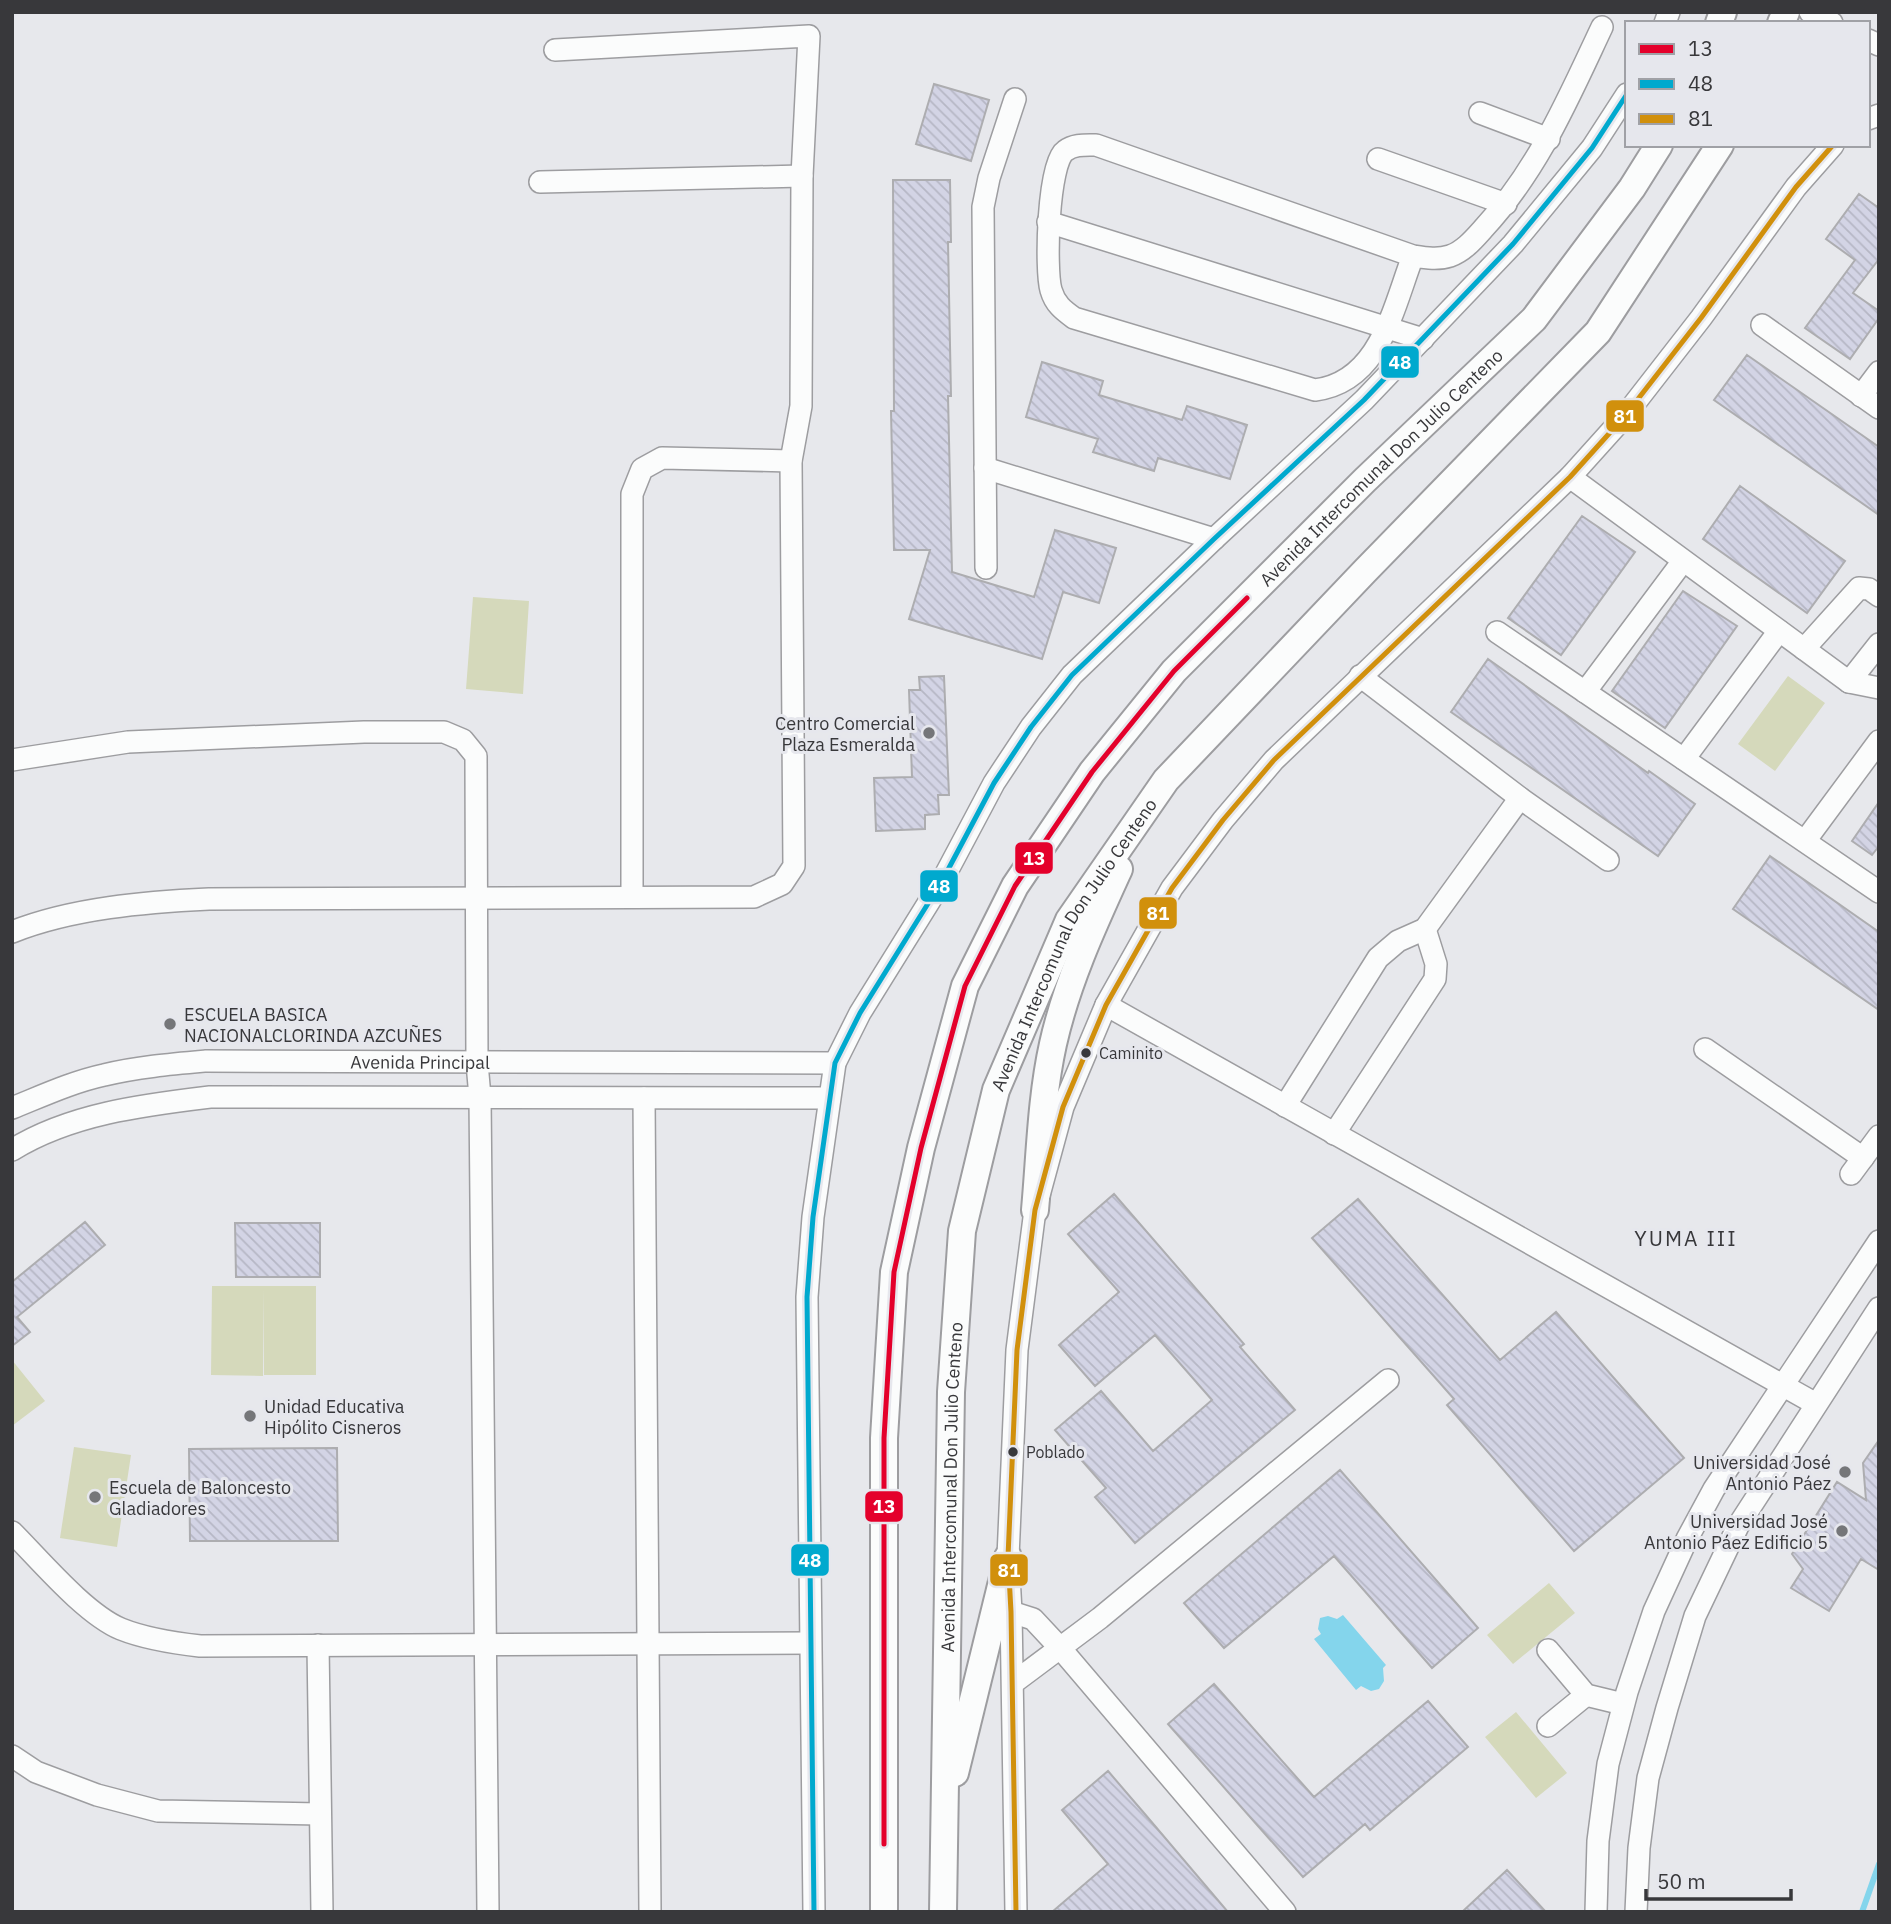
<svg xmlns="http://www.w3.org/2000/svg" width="1891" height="1924" viewBox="0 0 1891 1924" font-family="'IBM Plex Sans',sans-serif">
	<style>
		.pitch { fill: #d5d9bb }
		.water { fill: #84d5ec }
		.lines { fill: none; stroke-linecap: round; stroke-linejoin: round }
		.stream { stroke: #84d5ec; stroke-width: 6 }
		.building { fill: url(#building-back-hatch); stroke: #adadb0; stroke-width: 2 }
		.minor-casing { stroke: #9d9da0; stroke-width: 24 }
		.major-casing { stroke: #9d9da0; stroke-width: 30 }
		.minor { stroke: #fbfcfc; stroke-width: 21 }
		.major { stroke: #fbfcfc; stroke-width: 26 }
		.bus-1-casing { stroke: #e6e7ed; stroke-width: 10 }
		.bus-2-casing { stroke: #e6e7ed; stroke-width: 10 }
		.bus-3-casing { stroke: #e6e7ed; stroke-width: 10 }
		.bus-1 { stroke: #e4002b; stroke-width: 5 }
		.bus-2 { stroke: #00a9ce; stroke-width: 5 }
		.bus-3 { stroke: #d1900c; stroke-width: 5 }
		.poi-dot { fill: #757679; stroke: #e6e7ed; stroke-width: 2.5 }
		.bus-dot { fill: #38383b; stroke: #e6e7ed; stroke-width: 2.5 }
		.labels { text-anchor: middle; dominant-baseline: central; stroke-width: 6; stroke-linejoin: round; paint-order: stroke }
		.bus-label { font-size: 16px; fill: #38383b; stroke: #e6e7ed; text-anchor: start }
		.street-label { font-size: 18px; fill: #38383b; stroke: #e6e7ed }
		.poi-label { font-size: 18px; fill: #38383b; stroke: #e6e7ed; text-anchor: end }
		.quarter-label { font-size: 21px; letter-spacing: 2px; fill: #38383b; stroke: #e6e7ed }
		.line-badge { stroke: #e6e7ed; stroke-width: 2.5 }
		.badge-label { font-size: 19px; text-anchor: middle; font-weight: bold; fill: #fff }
	</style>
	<defs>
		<pattern id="building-back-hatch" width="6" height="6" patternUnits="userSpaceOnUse" patternTransform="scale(1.75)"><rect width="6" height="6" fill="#d3d4e5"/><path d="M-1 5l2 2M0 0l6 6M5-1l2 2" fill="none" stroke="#b6b7c5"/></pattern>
	</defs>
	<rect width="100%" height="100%" fill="#e7e8ec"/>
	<path class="pitch" d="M473 597 529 601 523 694 466 689Z
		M1788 676 1825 703 1775 771 1738 744Z
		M212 1286H316V1375H264V1289L263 1376 211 1375Z
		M12 1360 45 1401 12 1426Z
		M74 1447 131 1455 117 1547 60 1538Z
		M1549 1583 1575 1613 1513 1664 1487 1635Z
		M1516 1712 1567 1773 1536 1798 1485 1737Z"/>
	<path class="water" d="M1343 1615 1386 1665 1383 1668 1384 1681 1379 1689 1371 1691 1361 1686 1356 1690 1314 1639 1321 1634 1318 1629 1320 1618 1328 1616 1337 1619Z"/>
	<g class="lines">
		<path class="stream" d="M1862 1912 1879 1864"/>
	</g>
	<path class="building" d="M934 84 989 100 971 161 916 144Z
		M893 180H950L951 242H948L951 396H948L952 572 1034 597 1055 530 1116 548 1099 603 1063 592 1042 659 909 619 930 550H894L891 411H894Z
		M1859 194 1879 208V259L1853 293 1879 311V318L1850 359 1805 328 1855 260 1826 239Z
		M1747 355 1879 447V515L1714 400Z
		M1042 362 1103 381 1099 395 1182 420 1187 406 1247 425 1230 479 1158 458 1154 471 1093 452 1098 439 1026 417Z
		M1740 486 1845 561 1807 613 1703 539Z
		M1582 516 1635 552 1561 655 1508 618Z
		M1683 591 1737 626 1665 728 1612 691Z
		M1488 659 1648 773 1649 771 1695 804 1658 856 1451 712Z
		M944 676 949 795H938L939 814 925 815V829L876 831 874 778 912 777 909 690H920L919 677Z
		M1879 802V846L1872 855 1852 841Z
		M1770 856 1879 932V1010L1733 909Z
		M1114 1194 1244 1344 1240 1347 1295 1410 1135 1543 1095 1497 1106 1488 1055 1430 1101 1391 1153 1451 1212 1400 1155 1335 1095 1386 1059 1345 1119 1292 1068 1234Z
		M1358 1199 1500 1360 1556 1312 1684 1458 1574 1551 1447 1405 1454 1399 1312 1238Z
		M85 1222 105 1245 17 1317 30 1332 12 1346V1282Z
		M235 1223H320V1277H236Z
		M1879 1440V1570L1861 1559 1829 1611 1791 1588 1803 1569 1792 1554 1837 1482 1866 1500 1863 1463Z
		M337 1448 338 1541H190L189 1449Z
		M1340 1470 1478 1628 1432 1668 1334 1556 1224 1648 1184 1603Z
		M1214 1684 1314 1797 1428 1701 1468 1747 1370 1830 1365 1824 1303 1877 1168 1724Z
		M1108 1771 1144 1813 1228 1912H1052L1108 1864 1062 1810Z
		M1507 1870 1546 1912H1462Z"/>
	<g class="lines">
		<g class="minor-casing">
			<g id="minor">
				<path d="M1810 12 1832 23"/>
				<path d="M1665 23 1669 12"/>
				<path d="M1868 40 1879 45"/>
				<path d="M1480 113 1549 139"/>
				<path d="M1868 119 1879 115"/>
				<path d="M1378 159 1506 204"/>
				<path d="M540 182 802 176"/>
				<path d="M1048 222 1423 339"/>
				<path d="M1413 256 1096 145C1085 145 1074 144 1065 151 1048 162 1045 269 1051 290 1055 304 1063 310 1074 318L1315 390C1380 382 1393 308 1413 256 1426 258 1438 260 1450 256 1464 251 1474 239 1483 229 1538 170 1568 99 1602 27"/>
				<path d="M1762 325 1879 408"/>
				<path d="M1861 396 1879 372"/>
				<path d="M985 468 1214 539"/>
				<path d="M1570 477 1849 682 1879 688"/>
				<path d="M986 568 983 207 989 178 1015 99"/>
				<path d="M1497 632 1879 892"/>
				<path d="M1804 649 1859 588 1869 589 1879 596"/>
				<path d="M1360 676 1520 798 1608 860"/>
				<path d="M1849 682 1879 644"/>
				<path d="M1585 692 1683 561"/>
				<path d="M1684 759 1779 631"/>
				<path d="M12 760 128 742 364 732H444L463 740 476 756 477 1063 480 1097 488 1912"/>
				<path d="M1805 841 1879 741"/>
				<path d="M632 897V494L642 469 662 458 791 461"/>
				<path d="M12 932C72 908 146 902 209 899L754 897 782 884 794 866 791 461 801 406 802 176 809 36 555 50"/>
				<path d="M1106 1005 1816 1404"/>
				<path d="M1705 1049 1863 1158"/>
				<path d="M644 1098 650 1912"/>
				<path d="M1285 1106 1378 958 1398 941 1425 929 1520 798"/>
				<path id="s1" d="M12 1108C42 1096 72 1082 104 1075 137 1067 172 1064 206 1061L835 1063"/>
				<path d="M1334 1134 1435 979 1436 964 1425 929"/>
				<path d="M12 1150C70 1114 143 1105 210 1097L829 1098"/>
				<path d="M1851 1174 1879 1136"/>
				<path d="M12 1532C40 1560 85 1614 121 1629 146 1639 173 1643 200 1646L810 1643"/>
				<path d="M1011 1612 1033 1619 1061 1649 1285 1912"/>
				<path d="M318 1645 322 1912"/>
				<path d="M1548 1650 1586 1695 1623 1704"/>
				<path d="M1013 1683 1100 1618 1388 1380"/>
				<path d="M1548 1726 1586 1695"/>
				<path d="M12 1756 36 1772 97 1795 158 1811 320 1814"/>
				<path d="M814 1912 807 1297 813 1217 835 1063 860 1013 942 881 994 783 1031 727 1072 675 1214 539 1364 400 1513 244 1592 148 1627 94"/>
				<path d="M1016 1912 1011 1612 1008 1557 1017 1350 1035 1210 1063 1107 1106 1005 1172 888 1223 820 1274 760 1570 477 1624 417 1701 318 1796 187 1833 145"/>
				<path d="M1596 1912 1598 1841 1608 1764 1627 1692 1654 1611 1687 1539 1714 1489 1879 1241"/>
				<path d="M1636 1912 1639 1848 1648 1778 1667 1708 1695 1616 1738 1526 1879 1308"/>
			</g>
		</g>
		<g class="major-casing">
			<g id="major">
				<path d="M1719 23 1723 12"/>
				<path d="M1781 23 1786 12"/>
				<path d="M1035 1210C1040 1155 1041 1098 1053 1044 1067 982 1093 926 1119 869"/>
				<path d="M955 1773 1008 1557"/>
				<path id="s2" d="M884 1912V1438L894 1272 921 1148 965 986 1015 886 1092 772 1174 671 1365 480 1534 319 1632 188 1659 145"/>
				<path id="s3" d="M943 1912 951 1392 962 1231 996 1090 1069 920 1166 780 1365 571 1598 332 1720 145"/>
			</g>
		</g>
		<use href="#minor" class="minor"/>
		<use href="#major" class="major"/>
		<g class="bus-1-casing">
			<path id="bus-1" d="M884 1844V1438L894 1272 921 1148 965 986 1015 886 1092 772 1174 671 1247 598"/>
		</g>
		<g class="bus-2-casing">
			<path id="bus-2" d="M814 1912 807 1297 813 1217 835 1063 860 1013 942 881 994 783 1031 727 1072 675 1214 539 1364 400 1513 244 1592 148 1627 94"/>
		</g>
		<g class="bus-3-casing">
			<path id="bus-3" d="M1016 1912 1011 1612 1008 1557 1017 1350 1035 1210 1063 1107 1106 1005 1172 888 1223 820 1274 760 1570 477 1624 417 1701 318 1796 187 1833 145"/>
		</g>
		<use href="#bus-1" class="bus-1"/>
		<use href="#bus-2" class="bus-2"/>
		<use href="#bus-3" class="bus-3"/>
	</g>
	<g class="poi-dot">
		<circle cx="929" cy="733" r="7"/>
		<circle cx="170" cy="1024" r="7"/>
		<circle cx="250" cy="1416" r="7"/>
		<circle cx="1845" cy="1472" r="7"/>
		<circle cx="95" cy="1497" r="7"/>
		<circle cx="1842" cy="1531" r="7"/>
	</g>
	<g class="bus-dot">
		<circle cx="1086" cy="1053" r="6"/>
		<circle cx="1013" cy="1452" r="6"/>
	</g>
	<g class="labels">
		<g class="bus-label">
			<text x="1099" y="1053">Caminito</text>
			<text x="1026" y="1452">Poblado</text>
		</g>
		<g class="street-label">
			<text stroke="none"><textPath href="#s2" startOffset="1605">Avenida Intercomunal Don Julio Centeno</textPath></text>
			<text stroke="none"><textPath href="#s3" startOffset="992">Avenida Intercomunal Don Julio Centeno</textPath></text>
			<text stroke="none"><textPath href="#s1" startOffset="415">Avenida Principal</textPath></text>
			<text stroke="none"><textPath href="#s3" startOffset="425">Avenida Intercomunal Don Julio Centeno</textPath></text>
		</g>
		<g class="poi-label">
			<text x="915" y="723">Centro Comercial<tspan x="915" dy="21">Plaza Esmeralda</tspan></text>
			<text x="184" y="1014" text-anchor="start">ESCUELA BASICA<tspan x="184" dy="21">NACIONALCLORINDA AZCUÑES</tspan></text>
			<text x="264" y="1406" text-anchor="start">Unidad Educativa<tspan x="264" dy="21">Hipólito Cisneros</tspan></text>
			<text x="1831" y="1462">Universidad José<tspan x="1831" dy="21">Antonio Páez</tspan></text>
			<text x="109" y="1487" text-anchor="start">Escuela de Baloncesto<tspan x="109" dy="21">Gladiadores</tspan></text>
			<text x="1828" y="1521">Universidad José<tspan x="1828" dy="21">Antonio Páez Edificio 5</tspan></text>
		</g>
		<g class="quarter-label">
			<text x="1686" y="1238">YUMA III</text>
		</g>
	</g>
	<g class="line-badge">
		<rect x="1380" y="345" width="40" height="34" rx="7" fill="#00a9ce"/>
		<rect x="1605" y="399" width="40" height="34" rx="7" fill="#d1900c"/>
		<rect x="1014" y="841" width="40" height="34" rx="7" fill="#e4002b"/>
		<rect x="919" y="869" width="40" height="34" rx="7" fill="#00a9ce"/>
		<rect x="1138" y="896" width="40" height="34" rx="7" fill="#d1900c"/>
		<rect x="864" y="1490" width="40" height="33" rx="7" fill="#e4002b"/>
		<rect x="790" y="1543" width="40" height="34" rx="7" fill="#00a9ce"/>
		<rect x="989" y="1553" width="40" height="34" rx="7" fill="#d1900c"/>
	</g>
	<g class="badge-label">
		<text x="1400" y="369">48</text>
		<text x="1625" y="423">81</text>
		<text x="1034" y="865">13</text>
		<text x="939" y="893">48</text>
		<text x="1158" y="920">81</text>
		<text x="884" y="1513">13</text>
		<text x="810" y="1567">48</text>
		<text x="1009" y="1577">81</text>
	</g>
	<rect width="1891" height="1924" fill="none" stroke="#38383b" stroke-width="28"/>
	<rect x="1625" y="21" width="245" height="126" fill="#e6e7ed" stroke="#a0a1a6" stroke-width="2"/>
	<rect x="1639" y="44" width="35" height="10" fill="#e4002b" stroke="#a0a1a6" stroke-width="2"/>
	<text x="1688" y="56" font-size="21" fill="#38383b">13</text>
	<rect x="1639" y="79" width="35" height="10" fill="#00a9ce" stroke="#a0a1a6" stroke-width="2"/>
	<text x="1688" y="91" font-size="21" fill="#38383b">48</text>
	<rect x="1639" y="114" width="35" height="10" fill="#d1900c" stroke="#a0a1a6" stroke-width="2"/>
	<text x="1688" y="126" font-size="21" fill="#38383b">81</text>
	<path d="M1646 1889v10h145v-10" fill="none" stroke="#38383b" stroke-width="3.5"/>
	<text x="1657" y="1889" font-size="21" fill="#38383b" stroke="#e6e7ed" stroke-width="5" paint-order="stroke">50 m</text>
</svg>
